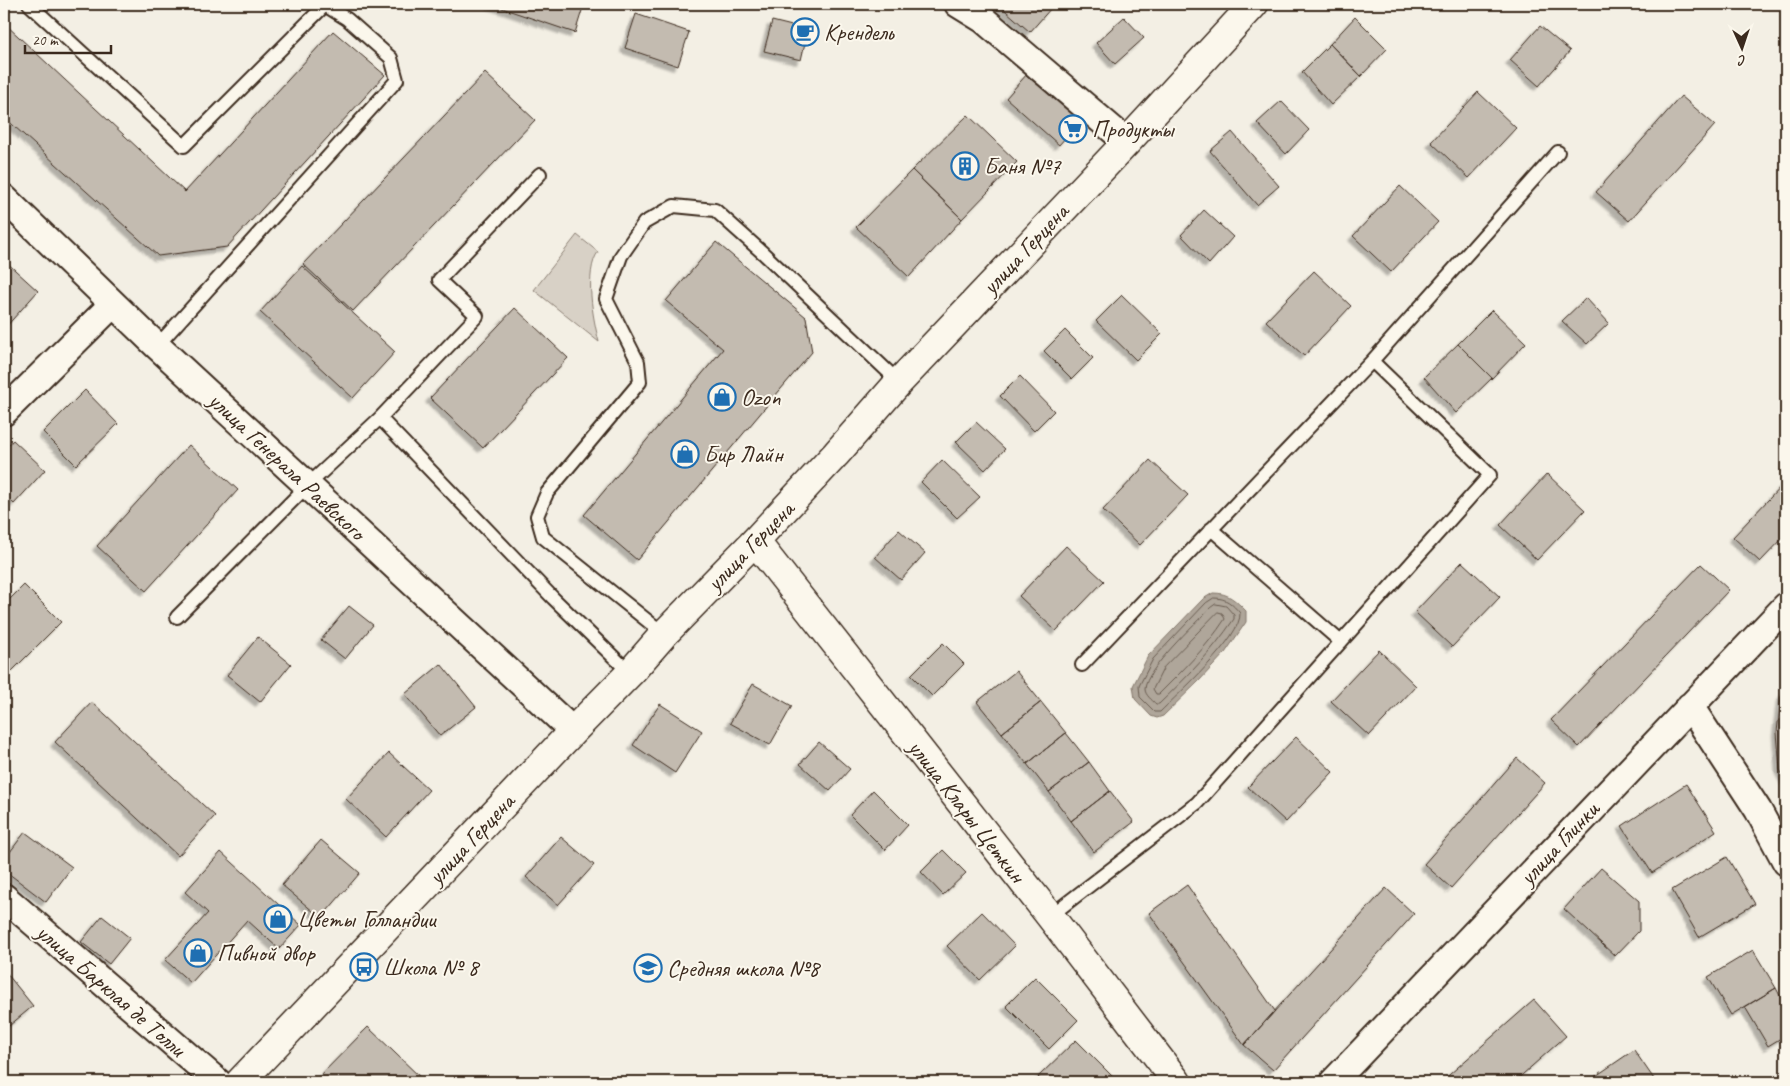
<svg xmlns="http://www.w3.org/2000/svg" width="1790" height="1086" viewBox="0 0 1790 1086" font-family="Caveat,sans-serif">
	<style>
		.green { fill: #d8d1c6; stroke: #8a7e72 }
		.water { fill: #afa69a; stroke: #817468 }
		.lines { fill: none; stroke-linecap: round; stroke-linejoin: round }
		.shore { stroke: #695c50; stroke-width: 1 }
		.building { fill: #c3bbb0; stroke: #3b2a1e; filter: url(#shadow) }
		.lane-casing { stroke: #3b2a1e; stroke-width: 16 }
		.street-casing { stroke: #3b2a1e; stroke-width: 30 }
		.secondary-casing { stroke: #3b2a1e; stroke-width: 31 }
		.lane { stroke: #fbf7ec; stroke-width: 12 }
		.street { stroke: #fbf7ec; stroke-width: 26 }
		.secondary { stroke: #fbf7ec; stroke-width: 28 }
		.labels { text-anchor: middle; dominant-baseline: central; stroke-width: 4; stroke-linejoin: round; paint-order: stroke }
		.poi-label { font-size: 24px; fill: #3b2a1e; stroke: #fbf7ec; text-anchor: start }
		.street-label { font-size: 24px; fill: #3b2a1e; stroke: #fbf7ec }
	</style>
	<defs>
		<filter id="shadow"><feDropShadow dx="-4.5" dy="4.5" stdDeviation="1" flood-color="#0004"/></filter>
	</defs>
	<rect width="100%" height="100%" fill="#f3efe4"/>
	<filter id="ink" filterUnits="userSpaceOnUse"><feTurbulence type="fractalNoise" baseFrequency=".02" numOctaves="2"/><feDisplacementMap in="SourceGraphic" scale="10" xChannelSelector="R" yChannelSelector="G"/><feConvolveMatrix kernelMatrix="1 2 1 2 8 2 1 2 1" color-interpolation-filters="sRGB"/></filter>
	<g filter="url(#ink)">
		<path class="green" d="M577 235 598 252C584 272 593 319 599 342L534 290Z"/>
		<path class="water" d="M1213 593C1229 593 1235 600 1246 611V622L1225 653 1199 681 1163 716 1157 718 1151 716 1135 699 1133 686 1148 656 1203 599Z"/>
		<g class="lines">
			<path class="shore" d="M1214 598C1227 598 1232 604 1240 613 1242 637 1178 694 1160 712H1155L1140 697 1139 686 1153 659 1206 603Z
				M1216 604 1226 606 1234 615V619C1211 653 1188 676 1159 704H1156C1152 700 1145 695 1145 689 1146 669 1195 624 1210 608Z
				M1218 612 1222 613 1225 619C1207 647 1183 670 1159 694H1156L1153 689 1164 667Z"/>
		</g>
		<path class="building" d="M490 4H584L575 33Z
			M998 4H1049L1052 7 1030 32Z
			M636 14 689 32 678 66 625 48Z
			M1124 17 1144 38 1115 64 1096 43Z
			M1355 17 1387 49 1361 76 1330 44Z
			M772 21 808 30 801 60 764 51Z
			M4 23 185 192 333 31 385 75 227 247 158 256 4 117Z
			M1540 26 1570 51 1539 86 1510 60Z
			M1330 44 1361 76 1331 105 1302 72Z
			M485 73 535 120 353 311 303 264Z
			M1027 74 1081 120 1059 145 1006 98Z
			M1478 92 1516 128 1469 178 1431 142Z
			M1681 96 1715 125 1629 221 1596 192Z
			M1281 101 1309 130 1286 154 1257 123Z
			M968 115 1017 162 962 219 912 170Z
			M1232 132 1279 186 1257 205 1210 151Z
			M912 170 962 219 909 277 856 227Z
			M1400 186 1438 222 1391 272 1353 236Z
			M1204 210 1233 237 1209 264 1181 235Z
			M716 242 806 317 812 352 637 560 584 515 723 349 666 301Z
			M4 260 38 291 4 329Z
			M302 266 395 352 353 398 260 312Z
			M1314 271 1351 306 1304 356 1266 321Z
			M1122 295 1162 334 1136 360 1096 321Z
			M1586 298 1609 323 1587 344 1562 321Z
			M515 308 568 358 483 448 430 398Z
			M1492 310 1526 343 1492 378 1458 344Z
			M1065 330 1093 358 1072 379 1044 351Z
			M1458 344 1492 378 1456 413 1424 377Z
			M1020 376 1054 411 1034 431 1000 396Z
			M85 390 118 424 76 465 43 432Z
			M976 422 1005 449 985 470 956 442Z
			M13 440 45 470 14 504 4 494V450Z
			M189 445 238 490 146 591 97 546Z
			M942 460 980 497 957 518 921 482Z
			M1150 460 1188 495 1140 545 1103 510Z
			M1547 474 1585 510 1537 560 1500 525Z
			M1786 481V535L1760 562 1733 537Z
			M899 530 925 553 901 580 875 557Z
			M1066 546 1104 581 1056 631 1019 596Z
			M1462 562 1500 597 1452 647 1415 612Z
			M1701 564 1729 590 1579 747 1551 720Z
			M24 585 61 622 4 679V605Z
			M349 606 373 625 345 659 321 640Z
			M258 637 291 664 260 702 227 675Z
			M943 643 964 664 932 696 911 675Z
			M1379 650 1416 686 1369 736 1331 701Z
			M441 664 476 707 440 736 405 694Z
			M1016 671 1041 702 1002 733 977 702Z
			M753 684 792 706 770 745 730 723Z
			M1786 690V781L1780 770 1777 732 1781 697Z
			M92 702 215 816 178 856 55 742Z
			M1041 702 1066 733 1027 764 1002 733Z
			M660 704 702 731 675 773 633 745Z
			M1066 733 1089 762 1049 792 1027 764Z
			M1296 737 1333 772 1286 822 1248 787Z
			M819 742 850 769 830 791 800 764Z
			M389 753 429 790 386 837 346 799Z
			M1517 758 1545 783 1451 888 1424 864Z
			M1089 762 1110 791 1071 821 1049 792Z
			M1686 784 1716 831 1652 873 1622 826Z
			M873 790 908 825 885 850 850 815Z
			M1110 791 1134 822 1094 852 1071 821Z
			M25 832 72 867 46 902 4 870V860Z
			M561 837 594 865 558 905 526 877Z
			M321 840 360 873 321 918 282 885Z
			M943 850 966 873 943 895 921 872Z
			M221 852 301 925 279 949 247 920 191 983 165 960 208 913 185 892Z
			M1727 857 1755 904 1699 937 1672 890Z
			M1601 868 1639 901V931L1615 956 1564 909Z
			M1187 885 1275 1011 1244 1045 1149 913Z
			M1386 888 1414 914 1273 1070 1244 1045Z
			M982 912 1015 946 980 980 947 946Z
			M102 916 130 938 109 964 81 942Z
			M1753 950 1776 988 1731 1015 1708 977Z
			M4 970 33 1006 4 1030Z
			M1035 977 1078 1020 1049 1049 1006 1006Z
			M1776 988 1786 1007V1035L1768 1046 1745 1007Z
			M1534 1000 1566 1036 1514 1082H1441Z
			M368 1027 422 1079 419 1082H314Z
			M1076 1040 1118 1082H1043L1038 1077Z
			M1634 1050 1656 1082H1587Z"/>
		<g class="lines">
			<g class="lane-casing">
				<path id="lane" d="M29 4 184 146 325 5
					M157 346 397 80 391 58 347 19 323 4
					M380 418 477 316 439 280 540 174
					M1211 529 1341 642
					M177 617 308 485 380 418 553 598 630 673
					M664 634 543 537 537 516 547 493 640 382 638 362 606 299 621 256 644 223 674 206 715 210 763 253 899 382
					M1082 665 1372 361
					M1050 916 1197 803 1490 475 1372 361 1558 152"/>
			</g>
			<g class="street-casing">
				<path id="street" d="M958 4 984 20 1127 142
					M4 198 157 346 573 731
					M4 412 113 304
					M1690 706 1758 810 1786 862
					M4 897 218 1082
					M1333 1082 1786 606"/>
			</g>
			<g class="secondary-casing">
				<path id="secondary" d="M755 541 1050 916 1177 1082
					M240 1082 573 731 630 673 664 634 755 541 836 454 899 382 1127 142 1254 4"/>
			</g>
			<use href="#lane" class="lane"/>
			<use href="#street" class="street"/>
			<use href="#secondary" class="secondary"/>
		</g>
	</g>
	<defs>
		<g id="cafe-ring" transform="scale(1.4375)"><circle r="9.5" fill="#fbf7ec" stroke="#1f6fb2" stroke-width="1.5"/><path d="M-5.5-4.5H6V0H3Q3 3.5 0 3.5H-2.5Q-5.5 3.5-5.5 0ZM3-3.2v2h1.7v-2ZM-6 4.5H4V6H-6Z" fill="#1f6fb2"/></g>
		<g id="supermarket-ring" transform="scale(1.4375)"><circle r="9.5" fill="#fbf7ec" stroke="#1f6fb2" stroke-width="1.5"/><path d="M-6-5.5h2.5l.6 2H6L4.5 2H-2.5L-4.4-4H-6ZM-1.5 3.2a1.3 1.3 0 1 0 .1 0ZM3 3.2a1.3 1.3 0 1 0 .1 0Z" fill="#1f6fb2"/></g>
		<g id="building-ring" transform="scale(1.4375)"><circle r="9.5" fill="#fbf7ec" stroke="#1f6fb2" stroke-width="1.5"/><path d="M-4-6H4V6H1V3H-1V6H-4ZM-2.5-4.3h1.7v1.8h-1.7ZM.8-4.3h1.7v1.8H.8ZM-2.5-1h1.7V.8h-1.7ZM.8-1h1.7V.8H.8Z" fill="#1f6fb2"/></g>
		<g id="shop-ring" transform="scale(1.4375)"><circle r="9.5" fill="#fbf7ec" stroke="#1f6fb2" stroke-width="1.5"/><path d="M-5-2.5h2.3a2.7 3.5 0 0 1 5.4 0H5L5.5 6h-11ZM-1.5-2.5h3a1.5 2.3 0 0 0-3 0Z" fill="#1f6fb2"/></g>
		<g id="bus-ring" transform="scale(1.4375)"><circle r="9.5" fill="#fbf7ec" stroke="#1f6fb2" stroke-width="1.5"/><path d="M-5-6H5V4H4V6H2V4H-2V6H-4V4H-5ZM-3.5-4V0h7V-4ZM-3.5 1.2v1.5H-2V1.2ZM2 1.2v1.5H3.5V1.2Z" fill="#1f6fb2"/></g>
		<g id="school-ring" transform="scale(1.4375)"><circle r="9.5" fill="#fbf7ec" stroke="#1f6fb2" stroke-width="1.5"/><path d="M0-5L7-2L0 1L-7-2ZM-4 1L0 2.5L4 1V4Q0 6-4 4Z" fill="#1f6fb2"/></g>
	</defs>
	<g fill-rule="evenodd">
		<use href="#cafe-ring" x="805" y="32"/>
		<use href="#supermarket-ring" x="1073" y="129"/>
		<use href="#building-ring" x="965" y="166"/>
		<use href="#shop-ring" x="722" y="397"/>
		<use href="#shop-ring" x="685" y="454"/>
		<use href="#shop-ring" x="278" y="919"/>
		<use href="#shop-ring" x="198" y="953"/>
		<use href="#bus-ring" x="364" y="967"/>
		<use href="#school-ring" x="648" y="968"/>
	</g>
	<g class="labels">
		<g class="poi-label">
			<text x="824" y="32">Крендель</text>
			<text x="1092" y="129">Продукты</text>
			<text x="984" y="166">Баня №7</text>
			<text x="741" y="397">Ozon</text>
			<text x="704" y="454">Бир Лайн</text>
			<text x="297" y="919">Цветы Голландии</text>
			<text x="217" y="953">Пивной двор</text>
			<text x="383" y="967">Школа № 8</text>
			<text x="667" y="968">Средняя школа №8</text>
		</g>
		<g class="street-label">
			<text transform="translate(1025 249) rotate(-47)">улица Герцена</text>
			<text transform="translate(287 466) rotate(43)">улица Генерала Раевского</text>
			<text transform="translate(750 546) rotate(-46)">улица Герцена</text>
			<text transform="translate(967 811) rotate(52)">улица Клары Цеткин</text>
			<text transform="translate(471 839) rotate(-47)">улица Герцена</text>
			<text transform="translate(1559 843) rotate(-47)">улица Глинки</text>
			<text transform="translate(111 990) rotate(41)">улица Барклая де Толли</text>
		</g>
	</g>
	<rect width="1790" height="1086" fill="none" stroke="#fbf7ec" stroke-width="20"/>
	<rect x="10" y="10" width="1770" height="1066" fill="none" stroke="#3b2a1e" stroke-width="2" filter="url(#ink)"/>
	<g transform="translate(1742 48) rotate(177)" stroke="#fbf7ec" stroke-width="4" paint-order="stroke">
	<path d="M0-4L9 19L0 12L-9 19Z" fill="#3b2a1e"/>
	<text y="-8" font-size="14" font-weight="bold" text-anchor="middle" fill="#3b2a1e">С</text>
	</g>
	<path d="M25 45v8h86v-8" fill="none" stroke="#3b2a1e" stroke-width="2.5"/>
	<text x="32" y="45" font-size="15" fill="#3b2a1e" stroke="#fbf7ec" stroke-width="4" paint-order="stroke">20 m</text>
</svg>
